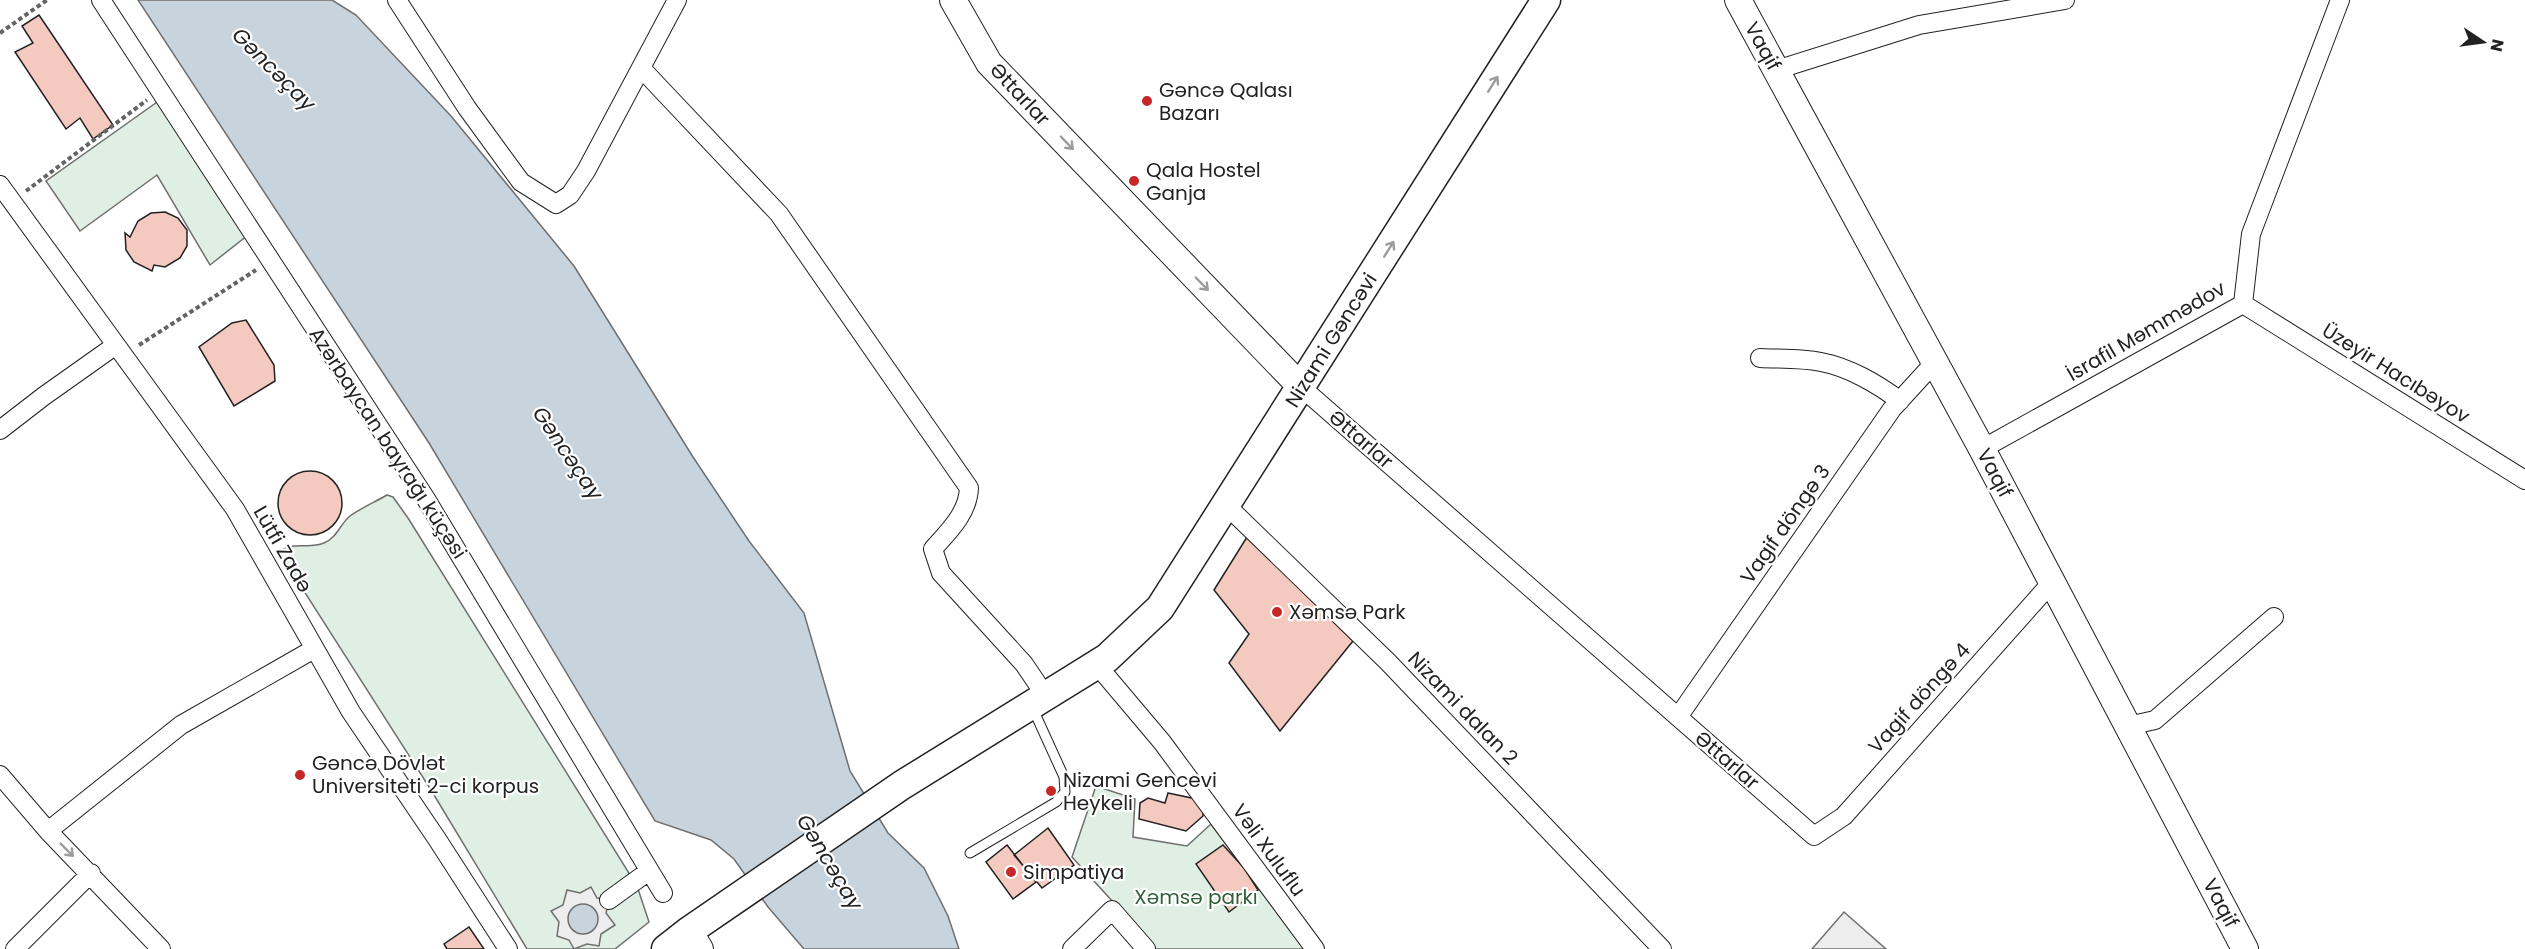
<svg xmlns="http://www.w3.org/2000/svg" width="2525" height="949" viewBox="0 0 2525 949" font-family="Poppins,sans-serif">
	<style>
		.green { fill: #e0efe3; stroke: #6f6f6f; stroke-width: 1.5 }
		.parking { fill: #ededed; stroke: #6f6f6f; stroke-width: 1.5 }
		.water { fill: #c7d3dd; stroke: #6f6f6f; stroke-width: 1.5 }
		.building { fill: #f3c9c0; stroke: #222; stroke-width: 1.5 }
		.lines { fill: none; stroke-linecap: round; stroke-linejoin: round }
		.lane-casing { stroke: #222; stroke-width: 11 }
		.street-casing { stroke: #222; stroke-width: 20 }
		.secondary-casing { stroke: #222; stroke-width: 28 }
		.primary-casing { stroke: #222; stroke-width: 31 }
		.path { stroke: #646464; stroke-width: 4; stroke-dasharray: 4.5 3; stroke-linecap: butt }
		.lane { stroke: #fff; stroke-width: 9 }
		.street { stroke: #fff; stroke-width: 18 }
		.secondary { stroke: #fff; stroke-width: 26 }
		.primary { stroke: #fff; stroke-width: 28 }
		.oneway { stroke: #9c9c9c }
		.poi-dot { fill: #c62828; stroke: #fff; stroke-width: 2 }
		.labels { text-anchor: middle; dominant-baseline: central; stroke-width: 4.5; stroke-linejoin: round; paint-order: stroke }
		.street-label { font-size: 20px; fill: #222; stroke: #fff }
		.poi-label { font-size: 20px; fill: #222; stroke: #fff; text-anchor: start }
		.park-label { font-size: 20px; fill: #2f5e38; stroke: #fff }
		.water-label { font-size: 21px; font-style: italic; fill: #222; stroke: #fff }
	</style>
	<rect width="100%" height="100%" fill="#fff"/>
	<path class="green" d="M160 100 248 235 210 265 157 175 80 231 46 181Z
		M387 495 393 497 408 518 637 886 649 922 615 949H527L431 790 279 552C296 540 306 550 324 543 337 538 340 524 350 516 361 508 375 502 387 495Z
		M1096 786 1135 799 1133 837 1187 846 1211 824 1304 949H1156L1072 857Z"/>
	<path class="parking" d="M591 887 597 898 609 900 606 913 615 925 601 934 599 946 587 944 574 949 569 940 557 936 559 922 551 911 563 905 567 890 580 893Z
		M1844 912 1886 949H1812Z"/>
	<path class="water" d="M138 0H332L356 15 451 116 574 266 693 457 749 541 804 613 850 771 888 833 924 868 948 916 959 949H804L768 907 734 859 711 840 655 821 429 443Z
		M568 919a15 15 0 1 1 30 0a15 15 0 1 1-30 0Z"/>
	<path class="building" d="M39 15 113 125 93 139 80 118 66 129 15 52 33 43 22 26Z
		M165 212 178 218 187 230V246L180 258 165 267 154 265 152 271 134 262 126 250 125 233 130 237 138 221 151 213Z
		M246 320 274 365 275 381 234 406 199 347 232 323Z
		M278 503a32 32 0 1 1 64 0a32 32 0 1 1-64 0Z
		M1247 537 1353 641 1280 731 1229 663 1249 634 1214 590Z
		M1168 793 1201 800 1203 807V816L1186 831 1139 819 1140 803 1148 798 1165 803Z
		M1048 828 1074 865 1042 888 1014 855Z
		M1007 845 1036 882 1013 899 986 862Z
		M1223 845 1244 868 1258 890 1229 912 1196 864Z
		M469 927 484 949H447L444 944Z"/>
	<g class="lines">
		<g class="lane-casing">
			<path id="lane" d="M970 853 1056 802 1065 792 1064 777 1033 709"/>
		</g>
		<g class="street-casing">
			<path id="street" d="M101 0 426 499 663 893
				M397 0 467 108 521 182 556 204 570 195 586 171 677 0
				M641 68 779 214 969 488C968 513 949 531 933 549L941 573 1024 664 1045 695
				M1776 70 1919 25 2065 0
				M0 185 235 509 351 712 437 839 508 949
				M2243 304 2525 480
				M2243 304 2251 234 2340 0
				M1760 358C1780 359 1801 358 1821 362 1848 367 1878 384 1900 401
				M1301 387 1814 836 1844 816 2052 582
				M0 430 44 396 116 345
				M1982 449 2243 304
				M1226 505 1388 662 1662 949
				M1097 665 1162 742 1315 949
				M1678 717 1892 409 1935 362
				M2128 726 2155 720 2274 617
				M0 775 48 831 161 949
				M48 831 181 725 314 649
				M609 900 649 871
				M15 949 91 873
				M1072 949 1112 910 1146 949"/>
		</g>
		<g class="secondary-casing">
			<path id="secondary" d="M953 0 989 63 1301 387
				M1738 0 1982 449 2245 949
				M689 931 700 949"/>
		</g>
		<g class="primary-casing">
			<path id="primary" d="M666 949 689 931 902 785 1107 658 1160 608 1546 0"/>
		</g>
		<path class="path" d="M0 33 47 0
			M26 191 147 100
			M139 345 256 270"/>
		<use href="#lane" class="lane"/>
		<use href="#street" class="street"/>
		<use href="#secondary" class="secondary"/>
		<use href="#primary" class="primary"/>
	</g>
	<defs><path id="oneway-shaft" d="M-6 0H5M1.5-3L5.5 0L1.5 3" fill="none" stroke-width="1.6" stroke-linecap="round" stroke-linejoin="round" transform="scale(1.5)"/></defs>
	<g class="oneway">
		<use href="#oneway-shaft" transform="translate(1493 84) rotate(-58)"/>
		<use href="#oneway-shaft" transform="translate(1067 143) rotate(46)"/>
		<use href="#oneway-shaft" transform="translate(1389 249) rotate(-58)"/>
		<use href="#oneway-shaft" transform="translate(1202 284) rotate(46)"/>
		<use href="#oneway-shaft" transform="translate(67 850) rotate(45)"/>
	</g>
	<g class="poi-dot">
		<circle cx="1147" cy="101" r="6"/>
		<circle cx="1134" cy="181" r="6"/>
		<circle cx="1277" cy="612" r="6"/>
		<circle cx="300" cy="775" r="6"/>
		<circle cx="1051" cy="791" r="6"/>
		<circle cx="1011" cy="872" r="6"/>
	</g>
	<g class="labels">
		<g class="street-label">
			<text transform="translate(1763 46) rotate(61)">Vaqif</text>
			<text transform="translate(1020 94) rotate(47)">Əttarlar</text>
			<text transform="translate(2146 331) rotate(-30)">İsrafil Məmmədov</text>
			<text transform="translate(1331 340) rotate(-58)">Nizami Gəncəvi</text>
			<text transform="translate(2396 373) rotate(32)">Üzeyir Hacıbəyov</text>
			<text transform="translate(1361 439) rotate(41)">Əttarlar</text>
			<text transform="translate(388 443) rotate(57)">Azərbaycan bayrağı küçəsi</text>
			<text transform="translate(1995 473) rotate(62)">Vaqif</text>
			<text transform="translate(1785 524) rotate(-55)">Vagif döngə 3</text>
			<text transform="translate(283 549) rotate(60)">Lütfi Zadə</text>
			<text transform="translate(1919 698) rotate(-48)">Vagif döngə 4</text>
			<text transform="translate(1463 708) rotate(46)">Nizami dalan 2</text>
			<text transform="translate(1727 760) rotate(41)">Əttarlar</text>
			<text transform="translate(1269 850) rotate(54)">Vəli Xuluflu</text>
			<text transform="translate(2221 903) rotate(62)">Vaqif</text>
		</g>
		<g class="poi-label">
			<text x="1159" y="90">Gəncə Qalası<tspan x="1159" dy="23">Bazarı</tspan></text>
			<text x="1146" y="170">Qala Hostel<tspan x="1146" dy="23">Ganja</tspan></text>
			<text x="1289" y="612">Xəmsə Park</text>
			<text x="312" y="763">Gəncə Dövlət<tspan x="312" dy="23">Universiteti 2-ci korpus</tspan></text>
			<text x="1063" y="780">Nizami Gencevi<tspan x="1063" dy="23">Heykeli</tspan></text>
			<text x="1023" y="872">Simpatiya</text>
		</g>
		<g class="park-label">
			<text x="1196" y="897">Xəmsə parkı</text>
		</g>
		<g class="water-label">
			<text transform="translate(274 69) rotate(45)">Gəncəçay</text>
			<text transform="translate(568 453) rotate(56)">Gəncəçay</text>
			<text transform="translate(830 862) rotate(59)">Gəncəçay</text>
		</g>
	</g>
	<g transform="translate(2483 42) rotate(103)" stroke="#ffffff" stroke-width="4.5" paint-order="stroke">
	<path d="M0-4.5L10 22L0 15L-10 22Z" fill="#222222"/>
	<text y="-9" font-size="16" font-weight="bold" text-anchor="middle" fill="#222222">N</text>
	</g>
</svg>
